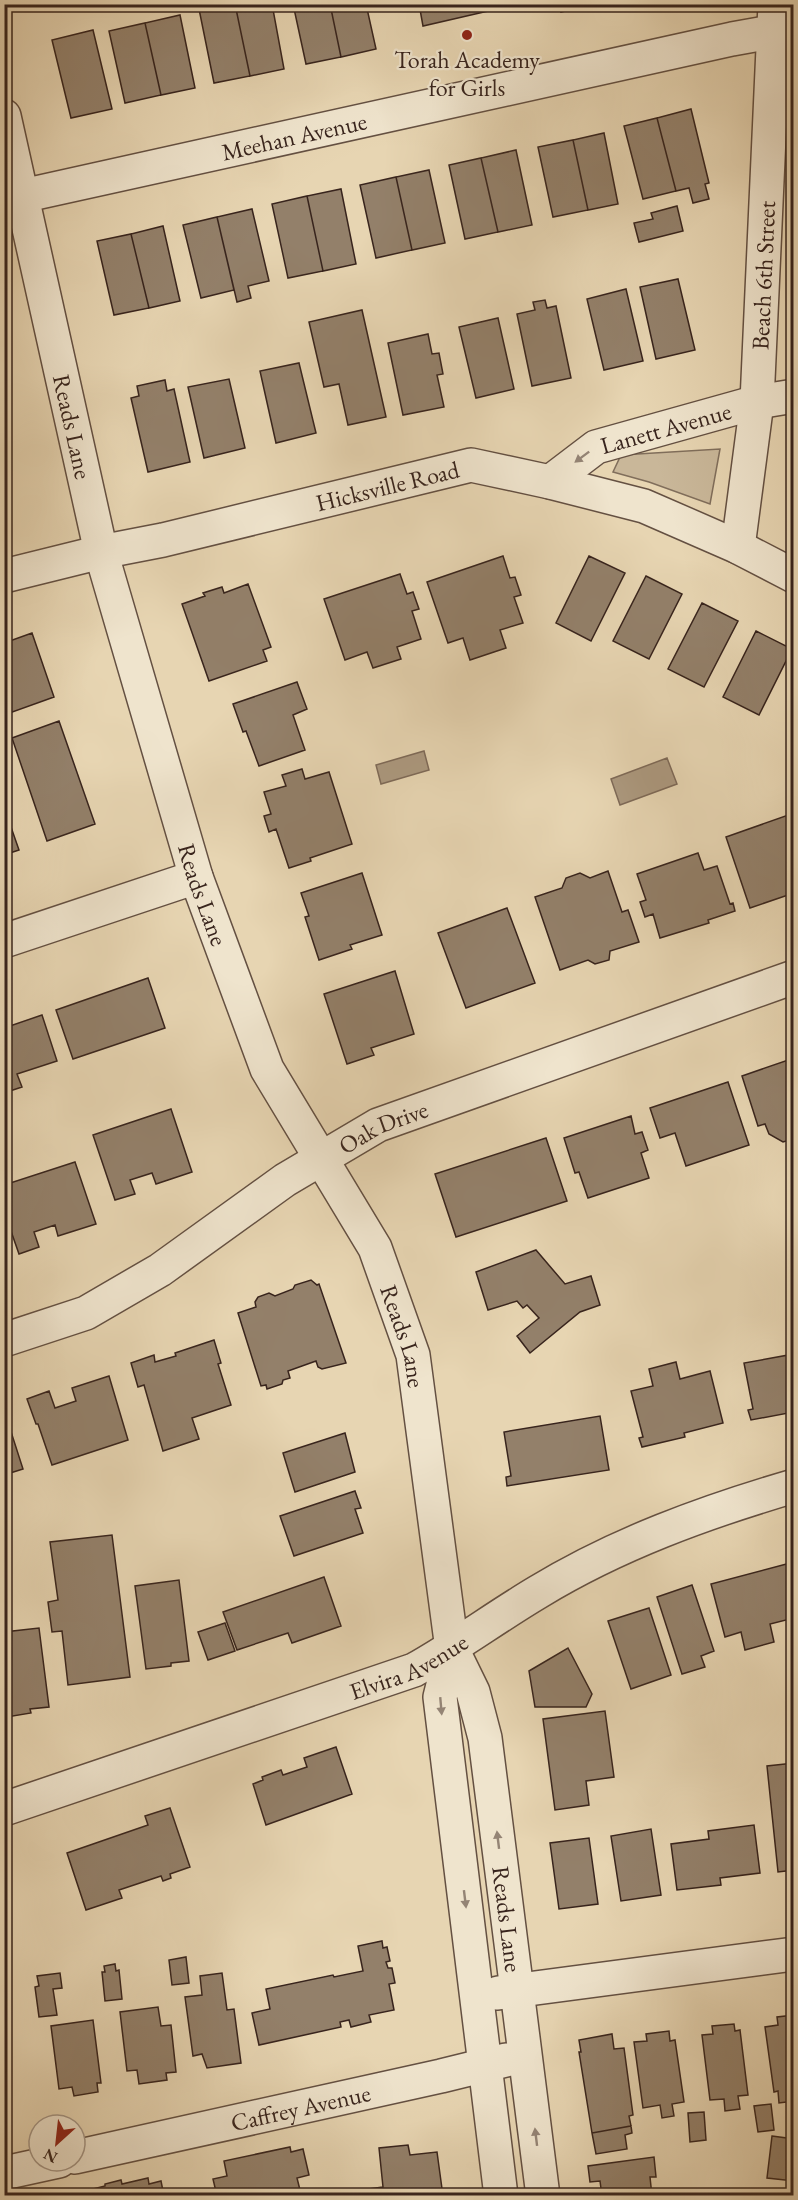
<svg xmlns="http://www.w3.org/2000/svg" width="798" height="2200" viewBox="0 0 798 2200" font-family="'EB Garamond',serif">
	<style>
		.green { fill: #c9b799; stroke: #806e5b; stroke-width: 1.5 }
		.water { fill: #ac997f; stroke: #7e6a58; stroke-width: 1.5 }
		.building { fill: #93806a; stroke: #38241d; stroke-width: 1.5 }
		.lines { fill: none; stroke-linecap: round; stroke-linejoin: round }
		.minor-casing { stroke: #645042; stroke-width: 36 }
		.minor { stroke: #efe4cd; stroke-width: 33 }
		.oneway { fill: #948475 }
		.poi-dot { fill: #8f2418; stroke: #efe4cd; stroke-width: 2 }
		.labels { text-anchor: middle; dominant-baseline: central; stroke-width: 4.5; stroke-linejoin: round; paint-order: stroke }
		.poi-label { font-size: 24px; fill: #38241d; stroke: #efe4cd }
		.street-label { font-size: 24px; fill: #38241d; stroke: #efe4cd }
	</style>
	<rect width="100%" height="100%" fill="#e7d5b2"/>
	<filter id="stains"><feTurbulence type="fractalNoise" baseFrequency=".00333" numOctaves="4"/><feColorMatrix values="0 0 0 0 .2 0 0 0 0 .09 0 0 0 0 .02 0 0 0 .5 -.17"/></filter>
	<radialGradient id="worn" r=".72"><stop offset=".6" stop-color="#630" stop-opacity="0"/><stop offset="1" stop-color="#630" stop-opacity=".3"/></radialGradient>
	<path class="green" d="M720 449 710 504 649 482 613 472 621 455Z"/>
	<path class="water" d="M424 751 429 770 381 784 376 765Z
		M667 758 677 784 620 805 611 779Z"/>
	<path class="building" d="M224 4H235L250 76 214 83 199 9Z
		M235 4H272L284 69 250 76Z
		M293 4H330L341 57 306 64Z
		M330 4H366L376 49 341 57Z
		M419 4H519L423 26Z
		M560 4H594L561 12Z
		M180 15 195 88 161 95 145 23Z
		M145 23 161 95 125 103 109 31Z
		M93 30 112 109 71 118 52 40Z
		M691 109 709 183 705 184 709 199 693 203 689 188 676 191 657 118Z
		M657 118 676 191 643 199 624 126Z
		M604 133 618 204 588 210 573 140Z
		M573 140 588 210 553 217 538 147Z
		M516 150 532 225 498 232 481 158Z
		M481 158 498 232 465 239 449 165Z
		M429 170 445 243 412 250 396 177Z
		M396 177 412 250 376 258 360 185Z
		M341 189 356 264 323 271 307 196Z
		M307 196 323 271 288 278 272 204Z
		M677 206 683 231 639 242 634 223 653 219 651 213Z
		M252 209 269 281 248 286 251 298 237 302 217 217Z
		M217 217 234 290 201 298 183 225Z
		M163 226 180 301 149 308 131 234Z
		M131 234 149 308 114 315 97 241Z
		M678 279 695 350 656 359 640 287Z
		M626 289 643 361 604 370 587 299Z
		M545 300 547 308 556 306 571 378 532 386 517 314 535 310 533 302Z
		M362 310 386 417 348 425 339 384 324 387 309 322Z
		M498 318 514 389 476 398 459 327Z
		M428 334 432 354 439 353 443 374 437 375 444 407 403 415 388 343Z
		M299 363 316 433 276 443 260 371Z
		M229 379 245 448 204 458 188 387Z
		M165 380 167 391 174 389 190 462 148 472 131 398 139 396 137 386Z
		M4 460 8 475 5 476 11 505 4 506Z
		M503 556 510 578 515 577 521 595 514 597 523 623 500 630 506 648 470 660 463 638 448 643 427 582Z
		M589 556 625 573 591 641 556 623Z
		M400 574 407 594 413 592 419 609 412 611 421 639 397 647 401 659 373 668 367 652 345 660 324 599Z
		M646 576 682 594 649 659 613 641Z
		M248 584 271 647 263 650 267 661 209 681 182 604 205 596 203 593 222 587 224 593Z
		M702 603 738 621 704 687 668 669Z
		M756 631 792 649 759 715 723 697Z
		M32 633 54 697 4 715V643Z
		M297 682 307 709 293 715 305 750 259 766 246 731 243 732 233 704Z
		M59 721 95 824 47 841 12 738Z
		M302 769 305 779 329 772 352 844 310 858 311 861 289 868 276 829 269 832 264 816 271 814 264 792 286 786 282 775Z
		M4 807 19 850 4 855Z
		M794 813V893L750 908 726 837Z
		M698 853 704 870 717 866 730 904 733 903 735 911 708 920 709 923 660 938 653 914 645 917 640 902 646 900 637 874Z
		M608 871 622 912 628 910 639 942 610 951 609 960 595 964 588 960 560 970 535 897 562 888 566 878 580 873 590 878Z
		M362 873 382 935 350 945 352 949 319 960 305 917 309 916 301 893Z
		M507 908 535 983 466 1008 438 933Z
		M395 971 414 1034 371 1048 374 1055 347 1064 324 994Z
		M148 978 165 1028 73 1059 56 1010Z
		M42 1015 57 1061 17 1074 22 1087 4 1093V1028Z
		M794 1058V1142L793 1139 783 1142 769 1134 765 1124 758 1126 742 1076Z
		M728 1082 749 1145 686 1166 675 1133 660 1138 650 1108Z
		M171 1109 192 1172 156 1184 152 1173 130 1180 135 1194 115 1200 93 1135Z
		M631 1116 635 1134 642 1132 648 1150 641 1153 649 1178 588 1198 579 1172 575 1173 564 1138Z
		M546 1138 567 1201 456 1237 435 1174Z
		M75 1162 96 1224 58 1236 55 1225 34 1232 39 1247 19 1254 4 1211V1185Z
		M536 1250 565 1284 591 1276 600 1305 580 1312 530 1353 517 1336 539 1318 527 1305 523 1308 517 1301 488 1310 476 1272Z
		M311 1280 317 1285 319 1284 346 1363 322 1369 318 1367 316 1361 288 1371 290 1378 283 1380 282 1384 267 1389 266 1385 261 1386 238 1313 256 1307 255 1302 258 1297 269 1293 275 1296 293 1289 295 1285Z
		M214 1340 221 1363 218 1364 231 1405 192 1418 199 1439 163 1451 144 1385 138 1387 131 1363 154 1355 155 1362 176 1356 175 1353Z
		M794 1354V1412L751 1420 748 1410 753 1409 744 1363Z
		M676 1362 680 1379 710 1371 723 1423 684 1433 685 1437 642 1447 639 1438 643 1437 631 1391 653 1386 649 1369Z
		M109 1376 128 1440 52 1465 38 1424H36L27 1399 49 1391 55 1408 76 1401 72 1388Z
		M4 1410 23 1469 4 1475Z
		M600 1416 609 1470 507 1486 506 1477 511 1476 504 1432Z
		M345 1433 355 1472 295 1492 283 1453Z
		M355 1491 361 1508 355 1509 363 1533 294 1556 280 1516Z
		M112 1535 130 1677 68 1685 62 1631 52 1632 48 1602 58 1600 50 1542Z
		M794 1562V1618L770 1624 774 1642 745 1650 741 1632 725 1637 711 1584Z
		M324 1577 341 1626 292 1643 288 1633 237 1650 223 1612Z
		M179 1580 189 1661 171 1663V1666L146 1669 135 1586Z
		M692 1585 714 1651 701 1656 705 1667 682 1674 657 1597Z
		M649 1608 671 1675 631 1689 608 1621Z
		M225 1623 235 1651 208 1660 198 1632Z
		M39 1628 49 1707 30 1709 31 1713 7 1717 4 1701V1632Z
		M568 1648 592 1694 586 1707H535L529 1671Z
		M605 1711 614 1777 586 1781 589 1805 555 1810 543 1719Z
		M336 1747 352 1794 266 1825 253 1784 263 1780 262 1777 281 1770 283 1775 307 1767 304 1758Z
		M794 1763V1870L778 1872 767 1766Z
		M170 1808 190 1867 170 1874 171 1878 163 1881 161 1876 119 1890 122 1898 86 1910 67 1853 148 1825 145 1816Z
		M754 1825 760 1873 720 1878 721 1885 677 1890 671 1844 709 1839 708 1831Z
		M651 1829 661 1895 621 1901 611 1836Z
		M589 1838 598 1904 559 1909 550 1843Z
		M382 1941 383 1948 387 1947 390 1961 386 1962 388 1968H392L395 1983 389 1984 394 2010 369 2015 371 2022 351 2027 349 2020 340 2022 341 2027 259 2045 252 2013 270 2009 266 1989 333 1975 334 1977 363 1971 358 1946Z
		M186 1957 189 1983 172 1985 169 1960Z
		M115 1964 116 1971 119 1970 122 1999 105 2001 102 1972H105L104 1966Z
		M60 1973 62 1988 53 1989 57 2015 39 2017 35 1987 39 1986 37 1976Z
		M222 1973 227 2010 234 2009 241 2063 207 2068 202 2054 193 2056 185 1997 202 1995 200 1976Z
		M158 2007 161 2026 171 2025 176 2072 166 2073 167 2080 139 2084 137 2070 127 2071 120 2012Z
		M794 2015V2101L779 2103 778 2091 774 2092 765 2027 778 2025 777 2017Z
		M93 2020 101 2083H97L98 2092 74 2096 72 2087 59 2089 51 2026Z
		M734 2024 735 2031 740 2030 748 2095 738 2096 740 2109 725 2111 724 2099 710 2100 702 2035 713 2034 712 2026Z
		M669 2031 670 2041 675 2040 684 2102 672 2104 674 2116 662 2118 660 2105 643 2108 634 2042 647 2041 646 2034Z
		M612 2034 614 2049 624 2048 633 2115 629 2116 631 2126 592 2133 579 2052H581L579 2040Z
		M771 2104 774 2130 758 2132 754 2106Z
		M704 2112 706 2140 690 2142 688 2113Z
		M631 2126 632 2133 625 2135 627 2149 596 2154 592 2133Z
		M772 2136 794 2139V2181L767 2178Z
		M408 2145 410 2155 437 2152 443 2196H370L369 2189 383 2187 379 2148Z
		M290 2147 291 2152 303 2149 309 2175 297 2178 300 2190 277 2196H217L213 2179 227 2176 224 2161Z
		M654 2157 656 2177H650L652 2196H602L600 2181 590 2182 588 2166Z
		M148 2178 149 2184 161 2181 164 2196H82L81 2192 105 2186V2184L121 2180 122 2184Z"/>
	<g class="lines">
		<g class="minor-casing">
			<g id="minor">
				<path id="s1" d="M4 116 101 552 196 877 267 1069 375 1248 413 1355 452 1649 473 1692 485 1738 543 2196"/>
				<path id="s2" d="M4 200 732 39 794 28"/>
				<path id="s3" d="M550 482 596 447 757 402 794 396"/>
				<path id="s4" d="M738 547 757 402 775 4"/>
				<path id="s5" d="M4 576 101 552 163 540 471 465 550 482 644 506 738 547 794 576"/>
				<path d="M4 941 196 877"/>
				<path id="s6" d="M4 1340 86 1313 160 1270 285 1180 378 1125 794 977"/>
				<path d="M452 1649 440 1697 501 2196"/>
				<path id="s7" d="M4 1809 414 1670C457 1646 496 1617 538 1592 617 1544 705 1512 794 1486"/>
				<path d="M498 1993 794 1954"/>
				<path id="s8" d="M75 2157 441 2076 506 2060"/>
				<path d="M4 2173 59 2161"/>
			</g>
		</g>
		<use href="#minor" class="minor"/>
	</g>
	<defs><path id="oneway-solid" d="M-6-.8H1V-3.2L6.5 0L1 3.2V.8H-6Z" transform="scale(1.5)"/></defs>
	<g class="oneway">
		<use href="#oneway-solid" transform="translate(582 457) rotate(143)"/>
		<use href="#oneway-solid" transform="translate(441 1706) rotate(85)"/>
		<use href="#oneway-solid" transform="translate(498 1840) rotate(-97)"/>
		<use href="#oneway-solid" transform="translate(465 1899) rotate(83)"/>
		<use href="#oneway-solid" transform="translate(536 2137) rotate(-97)"/>
	</g>
	<circle class="poi-dot" cx="467" cy="35" r="6"/>
	<g class="labels">
		<g class="poi-label">
			<text x="467" y="59">Torah Academy<tspan x="467" dy="28">for Girls</tspan></text>
		</g>
		<g class="street-label">
			<text stroke="none"><textPath href="#s2" startOffset="297">Meehan Avenue</textPath></text>
			<text stroke="none"><textPath href="#s4" startOffset="273">Beach 6th Street</textPath></text>
			<text stroke="none"><textPath href="#s1" startOffset="318">Reads Lane</textPath></text>
			<text stroke="none"><textPath href="#s3" startOffset="130">Lanett Avenue</textPath></text>
			<text stroke="none"><textPath href="#s5" startOffset="394">Hicksville Road</textPath></text>
			<text stroke="none"><textPath href="#s1" startOffset="804">Reads Lane</textPath></text>
			<text stroke="none"><textPath href="#s6" startOffset="438">Oak Drive</textPath></text>
			<text stroke="none"><textPath href="#s1" startOffset="1292">Reads Lane</textPath></text>
			<text stroke="none"><textPath href="#s7" startOffset="429">Elvira Avenue</textPath></text>
			<text stroke="none"><textPath href="#s1" startOffset="1887">Reads Lane</textPath></text>
			<text stroke="none"><textPath href="#s8" startOffset="231">Caffrey Avenue</textPath></text>
		</g>
	</g>
	<rect width="798" height="2200" fill="none" stroke="#e7d5b2" stroke-width="24"/>
	<rect x="6" y="6" width="786" height="2188" fill="none" stroke="#38241d" stroke-width="3"/>
	<rect x="12" y="12" width="774" height="2176" fill="none" stroke="#38241d" stroke-width="1.5"/>
	<g transform="translate(57 2143) rotate(207)"><circle r="28" fill="#efe4cd" stroke="#a69787" stroke-width="1.5"/>
	<path d="M0-4.5L10 22L0 15L-10 22Z" fill="#8f2418"/>
	<text y="-9" font-size="16" font-weight="bold" text-anchor="middle" fill="#38241d">N</text>
	</g>
	<rect width="100%" height="100%" filter="url(#stains)"/>
	<rect width="100%" height="100%" fill="url(#worn)"/>
</svg>
